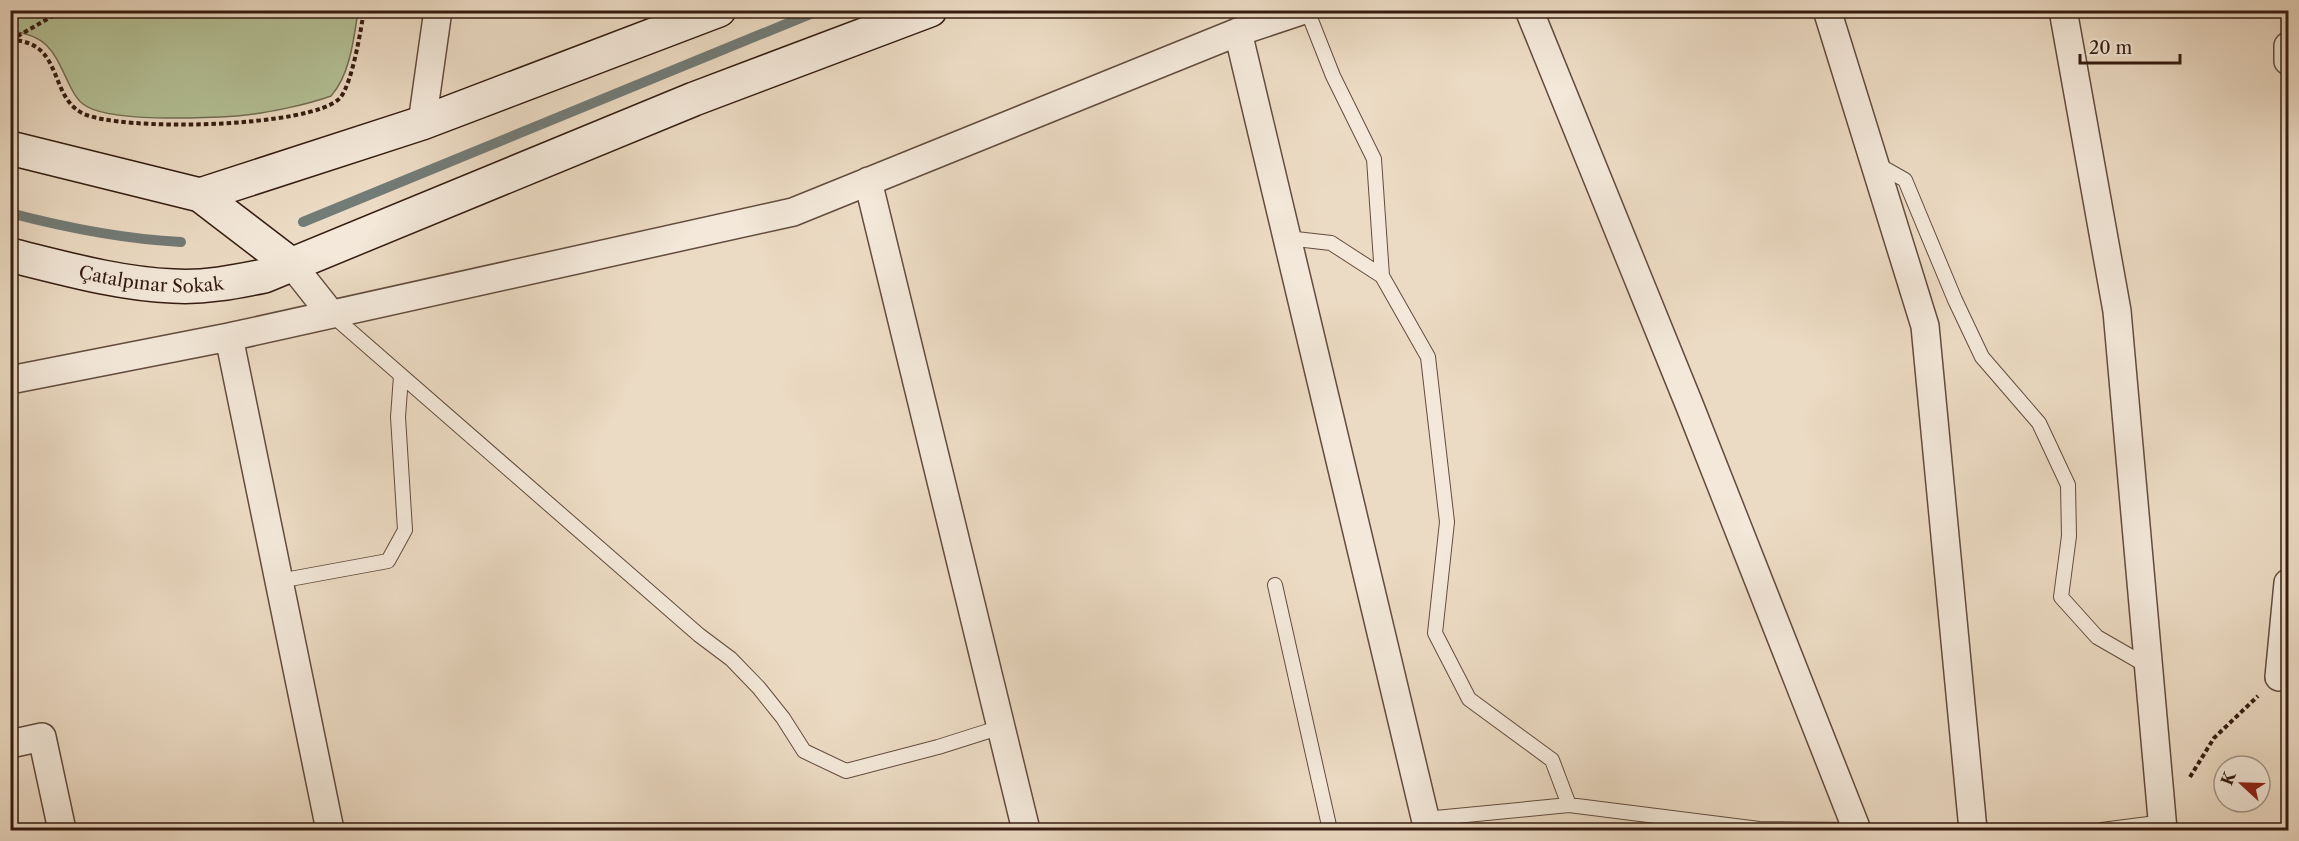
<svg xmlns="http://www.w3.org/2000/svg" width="2299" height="841" viewBox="0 0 2299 841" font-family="'Libre Caslon Text',serif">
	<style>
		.green { fill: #b4c197; stroke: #746e54; stroke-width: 1.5 }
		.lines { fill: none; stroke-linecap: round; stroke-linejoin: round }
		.stream { stroke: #727b76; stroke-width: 10 }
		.lane-casing { stroke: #634c3e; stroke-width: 16 }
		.street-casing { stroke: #634c3e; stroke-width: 30 }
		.secondary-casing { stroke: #351c11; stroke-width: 36 }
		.path { stroke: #351c11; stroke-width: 4; stroke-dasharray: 4.5 3; stroke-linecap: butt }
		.lane { stroke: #f3e8d9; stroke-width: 14 }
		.street { stroke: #f3e8d9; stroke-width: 27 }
		.secondary { stroke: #f3e8d9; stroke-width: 33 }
		.labels { text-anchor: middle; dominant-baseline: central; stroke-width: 4.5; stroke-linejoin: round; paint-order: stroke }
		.street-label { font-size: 18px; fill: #351c11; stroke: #f3e8d9 }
	</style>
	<rect width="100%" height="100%" fill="#ecdbc4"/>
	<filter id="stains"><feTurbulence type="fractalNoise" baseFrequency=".00333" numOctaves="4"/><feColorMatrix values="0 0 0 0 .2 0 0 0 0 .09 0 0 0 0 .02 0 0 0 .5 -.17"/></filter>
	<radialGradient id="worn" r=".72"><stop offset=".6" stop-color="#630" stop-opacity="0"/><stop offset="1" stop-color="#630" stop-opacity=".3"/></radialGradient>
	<path class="green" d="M11 10H358V11C354 38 350 75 331 96 307 105 262 114 237 116 205 118 106 123 83 104 77 100 73 92 70 86 54 53 50 36 11 31Z"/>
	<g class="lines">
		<path class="stream" d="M10 213C67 228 123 239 181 242
			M303 222 820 10"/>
		<g class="lane-casing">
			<path id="lane" d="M1307 10 1333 76 1374 159 1382 276
				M1875 163 1905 180 1955 300 1982 357 2039 423 2068 485 2069 536 2061 597 2097 637 2149 667
				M1287 238 1331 243 1382 276 1428 357 1447 522 1435 633 1469 699 1552 760 1569 805
				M332 315 699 635 731 659 759 688 783 718 804 751 846 771 938 747 1001 727
				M279 581 388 561 405 530 398 417 401 376
				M1275 585 1330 830
				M1425 819 1569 805 1759 829 1857 830
				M2102 830 2164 822"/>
		</g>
		<g class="street-casing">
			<path id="street" d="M1529 10 1689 404 1857 830
				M1827 10 1925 326 1973 830
				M2063 10 2117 311 2163 830
				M1238 32 1428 830
				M2288 46V61
				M422 123 438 10
				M868 181 1026 830
				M293 266 331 314
				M229 337 330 830
				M10 380 229 337 793 212 1238 32 1304 10
				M2279 677 2288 583
				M10 744 42 737 62 830"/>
		</g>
		<g class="secondary-casing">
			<g id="secondary">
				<path d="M10 148 200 195 293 266"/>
				<path d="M200 195 422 123 719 10"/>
				<path id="s1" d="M10 255C63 268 119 284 173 286 204 288 234 282 264 276L694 99 930 10"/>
			</g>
		</g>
		<path class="path" d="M10 40C64 41 48 95 82 113 118 132 312 128 340 98 352 84 361 30 364 10
			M11 40 63 10
			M2190 777 2214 738 2258 696"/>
		<use href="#lane" class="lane"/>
		<use href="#street" class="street"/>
		<use href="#secondary" class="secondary"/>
	</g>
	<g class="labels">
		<g class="street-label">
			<text stroke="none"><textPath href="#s1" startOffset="144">Çatalpınar Sokak</textPath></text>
		</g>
	</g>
	<rect width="2299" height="841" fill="none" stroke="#ecdbc4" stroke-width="36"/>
	<rect x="12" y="12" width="2275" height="817" fill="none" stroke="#351c11" stroke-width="3"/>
	<rect x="18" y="18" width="2263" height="805" fill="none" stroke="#351c11" stroke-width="1.5"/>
	<g transform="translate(2242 784) rotate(292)"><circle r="28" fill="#f3e8d9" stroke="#a79689" stroke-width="1.5"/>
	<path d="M0-4.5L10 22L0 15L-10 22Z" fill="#8f2418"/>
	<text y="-9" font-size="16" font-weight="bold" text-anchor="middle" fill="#351c11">K</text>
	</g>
	<path d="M2080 54v9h100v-9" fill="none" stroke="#351c11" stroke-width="3"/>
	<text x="2089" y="54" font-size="18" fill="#351c11" stroke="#f3e8d9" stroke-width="4.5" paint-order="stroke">20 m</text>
	<rect width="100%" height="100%" filter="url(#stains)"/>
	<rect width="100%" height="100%" fill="url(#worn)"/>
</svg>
